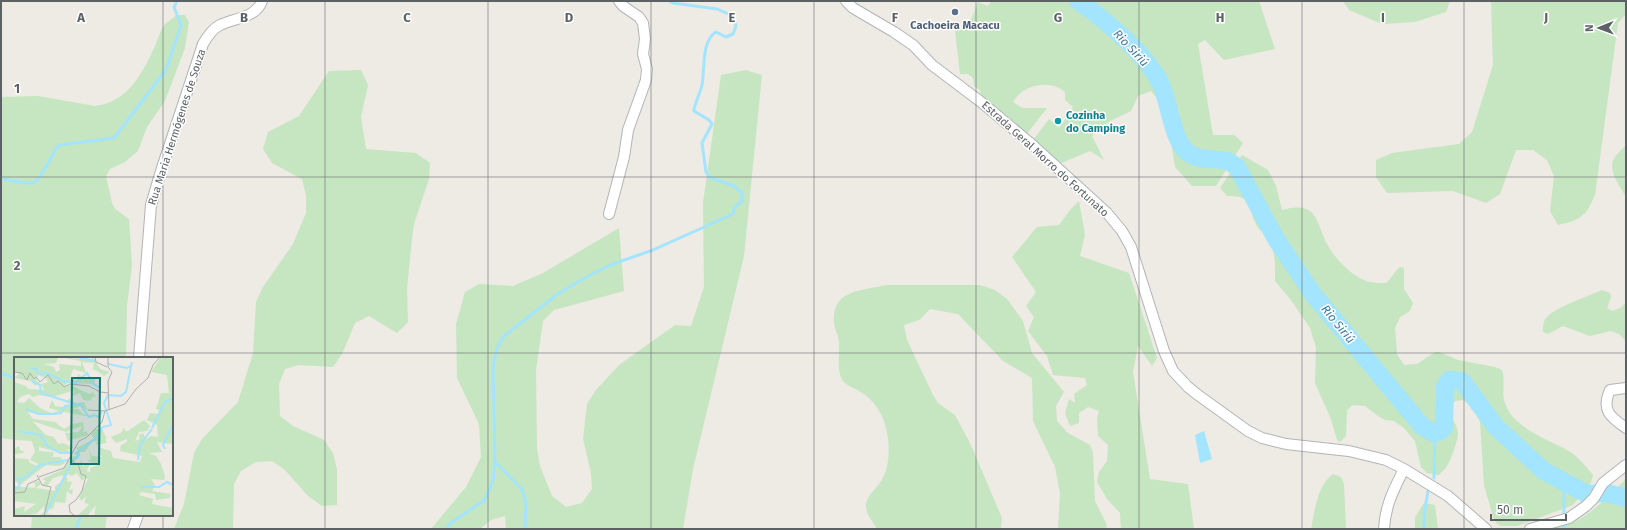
<svg xmlns="http://www.w3.org/2000/svg" width="1627" height="530" viewBox="0 0 1627 530" font-family="'Fira Sans',sans-serif">
	<style>
		.green { fill: #c5e6c0 }
		.water { fill: #a3e4fe }
		.lines { fill: none; stroke-linecap: round; stroke-linejoin: round }
		.stream { stroke: #a3e4fe; stroke-width: 3 }
		.river { stroke: #a3e4fe; stroke-width: 18 }
		.minor-casing { stroke: #b1b5b9; stroke-width: 12 }
		.minor { stroke: #fff; stroke-width: 10 }
		.grid { fill: none; stroke: #5c6164; stroke-width: 1; stroke-opacity: 0.55 }
		.service-dot { fill: #5c6f8a; stroke: #fff; stroke-width: 1.5 }
		.culture-dot { fill: #0f9aa8; stroke: #fff; stroke-width: 1.5 }
		.labels { text-anchor: middle; dominant-baseline: central; stroke-width: 3; stroke-linejoin: round; paint-order: stroke }
		.service-label { font-size: 11px; font-weight: bold; fill: #4e5e75; stroke: #fff }
		.culture-label { font-size: 11px; font-weight: bold; fill: #0d838f; stroke: #fff; text-anchor: start }
		.street-label { font-size: 11px; fill: #5c6164; stroke: #fff }
		.water-label { font-size: 12px; font-style: italic; fill: #3b7a9f; stroke: #fff }
		.inset-river { fill: none; stroke: #a3e4fe; stroke-width: 2 }
		.inset-road { fill: none; stroke: #b0afad; stroke-width: 1 }
		.view { fill: #0f766e; fill-opacity: 0.15; stroke: #0f766e; stroke-width: 2 }
		.inset-edge { fill: none; stroke: #5c6164; stroke-width: 2 }
		.grid-label { font-size: 13px; text-anchor: middle; font-weight: bold; fill: #5c6164; stroke: #fff; stroke-width: 3; stroke-linejoin: round; paint-order: stroke }
	</style>
	<rect width="100%" height="100%" fill="#eeeae4"/>
	<path class="green" d="M991 1H1259L1275 49 1224 60 1205 40 1198 44 1213 135H1234L1243 143 1216 186H1192L1175 167 1166 109 1151 91 1138 96 1131 111 1110 121 1092 136 1104 160 1090 151 1059 164 1033 140 1049 119 1059 128 1067 117 1073 107 1065 100V92C1050 79 1023 84 1013 102L1022 108H1047L1026 135 981 97 980 90 974 86 973 78 968 74H960L955 30 972 18 978 2 988 6Z
		M1343 1H1450L1446 12 1415 22 1382 24 1349 10Z
		M1491 1H1626V14L1618 23 1595 195C1586 216 1581 220 1558 225L1550 211 1554 176 1547 160 1533 150H1516L1500 194 1486 203 1453 191 1387 193 1376 177V160L1392 153 1459 144 1472 132 1493 65Z
		M177 15H185L189 22 185 48 165 101 147 127 138 151 125 162 110 169 106 176 112 203 115 209 129 219 132 265 127 306 126 358H15V440L1 438V97L38 96 95 106C129 102 143 72 156 44 158 38 161 29 165 24 169 21 173 18 177 15Z
		M361 70 368 85 361 117 366 149 416 153 430 163 429 179 414 224 412 239 407 289 408 322 397 333 369 316 355 323 342 354 333 367 299 365 285 369 279 384 280 416 293 426 324 440 333 453 337 469V505L322 506 308 496 285 470 272 461 256 462 241 471 234 484 233 529H174L184 504 194 453 202 439 238 402 253 353 256 302 263 287 293 244 306 213V196L302 179 272 163 263 149 268 132 299 116 329 71Z
		M746 70 762 75 744 256 693 469 683 529H506L505 516 491 520 480 529H431L466 487 481 457 479 424 457 378 456 324 465 292 479 284 513 286 543 273 619 228 624 291 554 310 543 321 536 370 537 448 540 466 552 496 566 507 582 503 592 489 591 473 583 439 587 404 596 390 619 365 675 325 691 326 704 287 703 203 721 75Z
		M1626 145V197C1620 186 1606 169 1615 157 1618 153 1622 149 1626 145Z
		M1242 155 1268 170 1276 186 1282 210C1291 208 1301 205 1310 211 1319 218 1321 234 1327 244 1334 258 1354 279 1370 282 1375 283 1381 283 1386 283 1391 279 1394 272 1400 267L1404 268V289L1413 303 1410 311 1400 317 1395 328 1397 354 1404 365 1417 364 1435 352H1439L1458 360 1495 367 1502 370C1506 381 1501 393 1505 403 1513 429 1551 440 1572 453 1580 459 1587 468 1593 475L1591 483 1573 505 1517 526H1501L1497 524 1493 517 1484 485 1480 422 1473 407 1463 400 1455 401C1445 415 1457 421 1458 433 1458 441 1451 459 1447 466 1445 469 1441 472 1439 475L1427 473 1421 467 1415 441 1404 428 1394 421 1385 420 1378 416 1365 406 1353 405 1347 410 1346 436 1340 442 1337 440 1331 419 1315 383 1316 348 1310 328 1291 300 1275 281C1275 266 1276 251 1268 238 1265 233 1258 230 1256 224 1246 205 1255 196 1227 196L1220 188Z
		M1079 201 1085 235 1080 256 1129 273 1157 358 1152 366 1138 346 1133 372 1150 479 1188 484 1194 529H1121L1120 513 1107 499 1097 482 1099 472 1107 461 1108 445 1098 436 1097 419 1099 411 1088 407 1079 413V423L1070 426 1065 413 1069 399 1075 403 1074 394 1087 385 1085 378 1053 375 1047 356 1028 331 1034 317 1026 306 1036 292 1012 257 1037 227 1059 225 1071 209Z
		M886 285H980L995 290 1008 300 1023 321 1032 353 1064 392 1056 406 1057 421 1068 433 1090 445 1093 453 1095 501 1106 523 1107 529H1058L1060 493 1055 467 1033 421 1032 378 1003 361 958 314 930 309 919 320 904 325 907 340 933 395 938 403 955 415 971 445 1002 518 1001 529H877C873 522 865 513 866 504 867 496 874 491 879 484 890 470 890 449 887 432 884 415 874 399 859 391 854 388 846 385 843 381 836 371 840 354 839 342 839 335 834 329 834 322 832 289 862 291 886 285Z
		M1602 290 1610 293 1611 297 1607 308 1612 311 1620 308 1626 303V341L1619 334 1611 331 1590 336 1563 326 1548 334 1543 332C1543 326 1543 321 1547 317 1556 307 1589 296 1602 290Z
		M1333 474 1341 477 1344 484 1346 529H1311C1315 510 1317 486 1333 474Z
		M1626 479V529H1547C1553 525 1566 527 1576 521 1594 512 1612 493 1626 479Z
		M1424 503 1435 505 1438 529H1415V517Z
		M32 515H107L105 529H31Z"/>
	<path class="water" d="M1103 13 1116 26 1110 36C1100 29 1101 23 1103 13Z
		M1204 431 1212 459 1200 463 1195 435Z"/>
	<g class="lines">
		<path class="stream" d="M1 179C9 180 25 184 32 183 42 181 51 153 59 145L114 138 166 70 181 25 174 7 177 1
			M1 373 15 378
			M495 462 522 489 526 504 525 529
			M1434 478 1435 433
			M1564 514V483
			M76 529 81 515
			M446 529 452 522 485 500 493 480 495 462 493 366 497 348 504 336 555 296 579 281 610 265 653 250 733 214 734 208 742 201V193L734 186 709 177 706 172 702 143 712 124 709 120 694 111V109C696 101 700 93 702 85 705 70 701 41 716 32L726 37 733 34 736 26 733 16 717 9 673 3 669 1
			M1424 529V515L1428 491
			M1564 529 1565 524"/>
		<path class="river" d="M1078 1C1104 18 1145 54 1160 82 1169 100 1172 138 1186 151 1197 161 1213 158 1227 161 1230 162 1234 165 1237 167L1276 239 1313 294 1422 426C1431 432 1435 437 1444 428L1445 387 1449 380 1462 381 1497 428 1544 471 1587 494 1607 493 1626 498"/>
		<g class="minor-casing">
			<path id="minor" d="M846 1 853 8 894 32 913 45 932 65 981 102 1029 142 1107 213 1122 231 1131 247 1164 351 1173 371 1188 387 1198 395 1248 431 1262 438 1286 444 1349 451 1386 460 1404 469 1448 496 1486 529
				M609 214 624 157 628 130 646 80 647 69 643 54 645 39 643 23 639 17 623 6 619 1
				M139 358 151 205 161 171 203 44C207 37 212 29 220 25 234 18 256 18 262 1
				M1626 388 1610 390C1601 410 1610 417 1626 428
				M133 529 138 515
				M1384 529C1385 506 1394 489 1404 469
				M1530 529 1569 518 1586 506 1594 498 1603 483 1626 465"/>
		</g>
		<use href="#minor" class="minor"/>
	</g>
	<path class="grid" d="M163 1V358M325 1V529M488 1V529M651 1V529M814 1V529M976 1V529M1139 1V529M1302 1V529M1464 1V529M1 177H1626M1 353H1626M163 515V529"/>
	<circle class="service-dot" cx="955" cy="12" r="4"/>
	<circle class="culture-dot" cx="1058" cy="121" r="4"/>
	<g class="labels">
		<g class="service-label">
			<text x="955" y="25">Cachoeira Macacu</text>
		</g>
		<g class="culture-label">
			<text x="1066" y="115">Cozinha<tspan x="1066" dy="13">do Camping</tspan></text>
		</g>
		<g class="street-label">
			<text transform="translate(177 127) rotate(-72)">Rua Maria Hermógenes de Souza</text>
			<text transform="translate(1045 159) rotate(42)">Estrada Geral Morro do Fortunato</text>
		</g>
		<g class="water-label">
			<text transform="translate(1131 48) rotate(47)">Rio Siriú</text>
			<text transform="translate(1338 324) rotate(51)">Rio Siriú</text>
		</g>
	</g>
	<g transform="translate(14 357)">
		<rect width="159" height="159" fill="#eeeae4"/>
		<path d="M0 0H44L42 6 30 7 40 10 42 15 46 13 45 7 67 9V4L46 0 77 3 79 0 86 12 96 15 90 19 82 13H79L80 6 68 5 72 16 59 12 56 22 63 23 64 17 70 21H81V27L85 31 77 27 53 26 50 29 57 28 75 37 79 35 82 40H78L77 44 69 43 66 36 59 39 60 33 39 40 25 38 19 40 15 37 6 40 3 45 10 46 15 41 26 51 37 56 45 54 35 51 38 43 41 49 48 50 58 47 52 45 55 42 62 46 70 45 74 54 67 49 59 52H64L69 57 82 61 50 55 34 58 14 55 19 62 41 65 50 72 58 67 69 65 70 73 68 75 72 74 75 78 54 84 51 76 65 75 68 69 52 75 18 64 32 78 40 80 44 87 49 86 60 91 52 93 58 95 53 97 25 90V94L39 95 40 97 38 100H46L51 106 45 109 32 108 6 128 0 123V101L14 102 16 106 23 109 27 108 16 103 21 95 18 84 1 83V91L5 89 6 93 11 95 0 98V25L12 29 14 32 30 33 27 27 34 25 32 21 24 18 22 24 26 26 21 29 17 24 0 21 5 17 0 14ZM147 0H159V87L143 85 148 95 135 96 142 99 147 107 151 120 150 123 137 122 141 128 138 134 157 137 155 141 142 143 141 137 127 135 125 138 139 142 138 147 159 151V159H80L82 148 74 158 63 159 75 148 70 145 73 139 67 144 65 140 74 122 71 120 68 124 63 116 58 119 54 117 52 120 54 123 52 124 58 125 55 133 59 132 58 138 53 134 51 146 41 145 40 150 36 153 35 150 32 154V157L46 159H25L30 155V149L22 157 0 159V152L11 149 10 155 22 147 0 144V129L20 131 22 128 19 125 27 124 26 128 22 131 41 134V129L49 124V118L39 121 33 129 28 128 32 124 28 122 48 113 56 101 66 110 67 102 69 109 76 106 72 116 74 114 76 116V111L84 108 73 104 77 102 75 94 78 99 88 100 84 94 87 91 97 94 99 101 126 105 128 99 106 94 107 88 113 85V82L102 86 97 80 107 76 110 70 111 74H114L130 63 136 69 133 74 125 75 121 84 126 82 125 78 129 76 132 82 137 79 144 80 143 68 133 63 136 56 144 57 145 53 142 52 147 36H155L153 18 137 15ZM81 72H88L92 80V86L82 88 83 84 78 85 71 95H66L65 100 60 105 57 100 64 98 60 97 64 93 62 91 80 82 77 77Z" fill="#c5e6c0"/>
		<path class="inset-river" d="M63 0 81 4M94 7 113 11 116 9M16 11 22 12 25 17 34 16 49 24 62 26 73 16 79 27 87 31M18 24 26 28 27 36 61 47M12 52 24 57H40L47 56 51 49 66 47 75 60 80 58 85 60 88 55M138 71 151 45 159 41M4 74 27 78 33 89 46 96H57M151 92 149 88 159 68M124 103 126 88 138 72M0 121 6 123 14 119 25 108 54 103M127 130H145L153 125 159 128M0 132 5 130 6 123M32 156 59 103 65 98 62 96 82 81 89 70 97 68 90 46 94 38 107 39 112 35 118 5"/>
		<path class="inset-road" d="M81 0 82 5 93 10M94 0V10L98 15 94 24 95 53M0 15 8 16 13 23 16 16 20 22 22 20 26 25 34 18 40 27 44 24 50 30 56 27 75 29 86 35 95 36M74 53 91 54M56 100 61 107 64 106 67 117 72 119 68 134 62 143 55 148 56 155 61 159M23 118 28 128 37 130 30 159M25 120 50 111 65 84 73 80 88 65 91 54 111 47 122 32 134 21 139 8 146 0M0 136 11 135 14 127 25 122"/>
		<path class="view" d="M58 21H86L85 107H57Z"/>
		<rect width="159" height="159" class="inset-edge"/>
	</g>
	<g class="grid-label">
		<text x="81" y="22">A</text>
		<text x="244" y="22">B</text>
		<text x="407" y="22">C</text>
		<text x="569" y="22">D</text>
		<text x="732" y="22">E</text>
		<text x="895" y="22">F</text>
		<text x="1058" y="22">G</text>
		<text x="1220" y="22">H</text>
		<text x="1383" y="22">I</text>
		<text x="1546" y="22">J</text>
		<text x="17" y="93">1</text>
		<text x="17" y="270">2</text>
	</g>
	<rect width="1627" height="530" fill="none" stroke="#5c6164" stroke-width="4"/>
	<g transform="translate(1599 28) rotate(269)" stroke="#ffffff" stroke-width="3" paint-order="stroke">
	<path d="M0-3L7 15L0 10L-7 15Z" fill="#5c6164"/>
	<text y="-6" font-size="11" font-weight="bold" text-anchor="middle" fill="#5c6164">N</text>
	</g>
	<path d="M1491 514v6h75v-6" fill="none" stroke="#5c6164" stroke-width="2"/>
	<text x="1497" y="514" font-size="12" fill="#5c6164" stroke="#ffffff" stroke-width="3" paint-order="stroke">50 m</text>
</svg>
